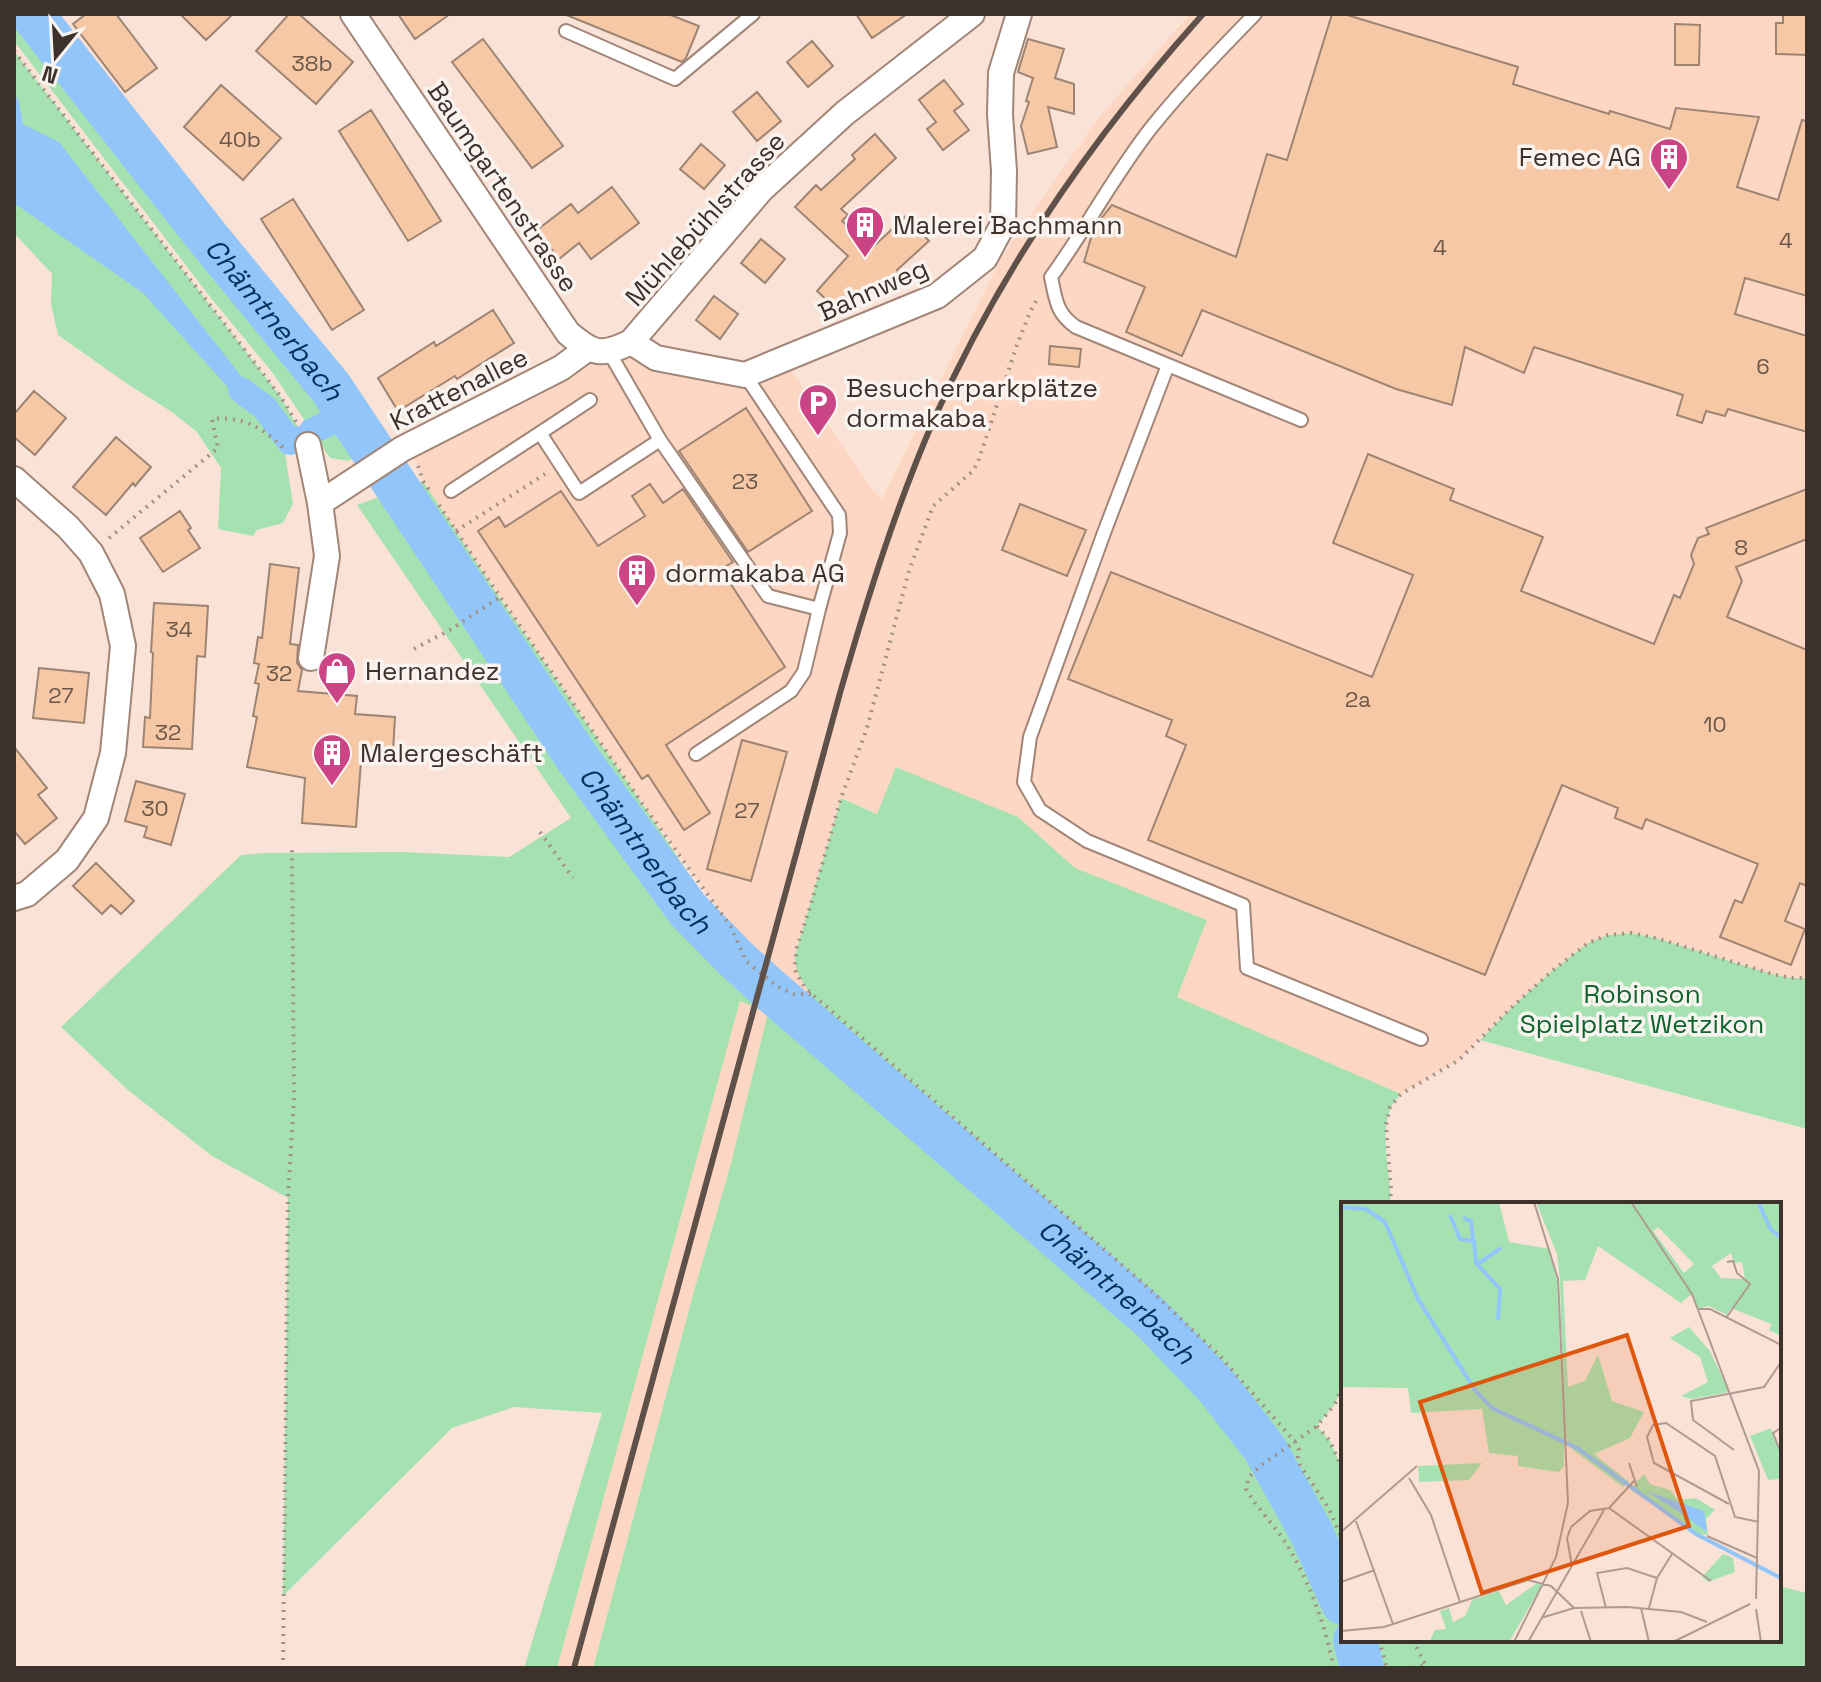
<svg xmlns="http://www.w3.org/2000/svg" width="1821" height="1682" viewBox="0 0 1821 1682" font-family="'Space Grotesk',sans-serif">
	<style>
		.built { fill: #fdd7c4 }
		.green { fill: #a6e2b1 }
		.water { fill: #92c5fa }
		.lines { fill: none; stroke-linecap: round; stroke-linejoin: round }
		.canal { stroke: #92c5fa; stroke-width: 26 }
		.river { stroke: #92c5fa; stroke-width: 44 }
		.building { fill: #f6c8a6; stroke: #9d8473; stroke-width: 2 }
		.lane-casing { stroke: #a18577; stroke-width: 16 }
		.street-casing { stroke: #a18577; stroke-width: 28 }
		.path { stroke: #a28f86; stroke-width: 4; stroke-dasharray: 2 6; stroke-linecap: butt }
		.lane { stroke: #fff; stroke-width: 12 }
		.street { stroke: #fff; stroke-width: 24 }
		.rail { stroke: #5f514a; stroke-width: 6 }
		.labels { text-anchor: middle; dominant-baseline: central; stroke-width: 7; stroke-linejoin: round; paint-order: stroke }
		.number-label { font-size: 22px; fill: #6b574a }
		.poi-label { font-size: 26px; fill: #3d312b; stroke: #faf4f1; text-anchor: start }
		.street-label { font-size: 26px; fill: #3d312b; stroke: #faf4f1 }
		.park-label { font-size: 26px; fill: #0d642c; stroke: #faf4f1 }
		.water-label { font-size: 28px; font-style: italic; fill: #02335c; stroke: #faf4f1 }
		.inset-river { fill: none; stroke: #92c5fa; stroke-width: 4 }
		.inset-road { fill: none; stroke: #af9b92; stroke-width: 2 }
		.view { fill: #df570e; fill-opacity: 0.15; stroke: #df570e; stroke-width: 4 }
		.inset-edge { fill: none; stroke: #3d312b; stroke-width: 4 }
	</style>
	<rect width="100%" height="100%" fill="#fbe2d6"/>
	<path class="built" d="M1190 14H1807V978H1791L1772 974 1656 938 1631 933 1513 1006 1459 1060 1401 1094 1176 997 1206 920 1075 868 1018 817 877 814 842 798 795 955 812 994H794L778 987 746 961 731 927 644 806 500 597 423 481 409 446 631 342 745 375 784 359 871 488 882 499 1003 255 1099 117Z
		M739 1001 769 1012 730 1167 694 1291 593 1668H557Z"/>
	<path class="green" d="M14 14H32L208 238 331 388 369 445 349 461 330 458 272 372 211 298 14 41Z
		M14 51 281 397 308 445 285 453 293 504 283 523 257 530 253 536 218 529 221 468 197 432 172 412 129 385 58 335 51 304 52 274 14 233Z
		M423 481 500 598 644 806 746 961 778 987 794 994H811C801 982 795 971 795 955L841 798 877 814 896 767 1018 817 1075 868 1207 920 1177 997 1401 1094C1397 1099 1392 1104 1390 1110 1379 1139 1392 1174 1390 1204H1343V1384L1335 1404 1317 1426 1330 1441 1343 1470V1640H1779V1586L1807 1593V1668H593L694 1291 730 1167 768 1013 740 1001 557 1668H524L602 1413 514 1407 452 1428 283 1596 288 1198 212 1156 128 1090 61 1027 241 855 264 853 404 852 509 857 571 818 357 505Z
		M1631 933 1656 938 1772 974 1791 978H1807V1129L1480 1040 1513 1006 1552 971 1588 943 1608 935Z"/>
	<path class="water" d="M14 93 19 101 23 124 59 142 248 385 234 394 143 293 14 203Z"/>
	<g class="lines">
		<path class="canal" d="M241 390 265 408 290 442 297 439
			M312 431 348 414"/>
		<g class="river">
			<path id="s1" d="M32 14 208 238 331 388 578 759 688 910 736 959 768 988 1152 1319 1217 1387 1265 1449 1312 1534 1343 1603"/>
			<path d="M1355 1640 1362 1668"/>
		</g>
	</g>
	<path class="building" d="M86 14H116L157 68 125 92 73 24Z
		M180 14H233L206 40Z
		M289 14H299L353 62 316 104 256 51Z
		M398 14H450L415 39Z
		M564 14H668L699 26 686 58 682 62Z
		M856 14H907L872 38Z
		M1332 14H1344L1518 67 1513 84 1609 114 1610 111 1670 129 1676 108 1759 117 1737 187 1778 200 1802 120 1807 121V296L1745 278 1735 314 1807 336V432L1728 409 1725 416 1706 411 1702 423 1677 415 1683 395 1534 347 1524 373 1465 347 1452 405 1396 389 1202 310 1182 356 1126 332 1145 287 1084 262 1093 231 1097 224 1112 205 1236 257 1267 154 1287 160Z
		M1783 14H1807V55L1776 54V23H1783Z
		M1675 24 1700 25 1699 65H1675Z
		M483 39 563 146 532 168 452 62Z
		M1028 39 1064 49 1055 78 1074 84V114L1048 107 1057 147 1028 154 1021 126 1029 102 1026 101 1033 78 1018 72Z
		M812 41 833 66 808 87 787 62Z
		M944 80 963 104 954 111 969 130 943 150 927 129 936 122 919 100Z
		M221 85 281 138 243 180 184 127Z
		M757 92 781 121 757 141 733 112Z
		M371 110 441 221 408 241 339 131Z
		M875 134 896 158 841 209 848 215 842 221 872 248 906 216 929 241 897 270 905 278 834 307 817 291 848 256 795 207 816 185 821 190 855 159 852 155Z
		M701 144 725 165 704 189 680 169Z
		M612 187 639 223 591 259 579 243 559 259 537 230 571 204 578 213Z
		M293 199 364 310 332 330 261 219Z
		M761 239 785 259 765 283 741 263Z
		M714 296 738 314 720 339 696 320Z
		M493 310 514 343 457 379 455 376 398 411 378 378 434 342 436 346Z
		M1050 346 1081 349 1079 367 1049 364Z
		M34 391 66 418 35 455 14 437V414Z
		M746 408 812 511 748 552 679 451Z
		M116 437 151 467 135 486 133 483 106 515 73 487Z
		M1368 454 1454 489 1450 500 1543 537 1521 591 1654 644 1674 595 1680 598 1694 564 1691 555 1698 538 1709 534 1706 528 1807 489V539L1736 567 1742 581 1727 617 1807 650V886L1800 883 1785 921 1805 929 1791 965 1720 937 1735 900 1742 903 1758 864 1646 819 1642 829 1615 818 1618 808 1562 785 1485 975 1148 840 1186 745 1166 736 1172 720 1068 679 1111 572 1372 677 1413 575 1333 543Z
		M650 484 663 503 683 489 733 562 721 569 785 667 666 745 710 813 684 830 648 775 642 779 478 531 499 517 505 527 561 491 598 546 645 516 632 496Z
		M1020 504 1086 530 1067 576 1002 550Z
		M180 511 191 528 188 530 200 548 163 572 140 538Z
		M270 564 299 568 290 644 298 645 297 663 302 670 298 691 357 696 355 714 395 717 393 751 362 749 356 827 302 823 305 778 247 767 257 717 253 716 259 684 255 683 259 664 254 663 258 637 262 638Z
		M154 603 208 606 205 657 197 656 192 749 143 747 145 717 150 718 153 653 151 652Z
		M39 668 89 673 84 723 33 718Z
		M742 740 787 752 751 881 707 869Z
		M14 747 47 788 38 795 57 818 25 844 14 831Z
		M136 781 185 794 171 845 144 837 147 827 125 821Z
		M96 863 134 901 121 914 111 905 102 914 73 886Z"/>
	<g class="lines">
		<g class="lane-casing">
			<path id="lane" d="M1255 14C1219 51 1183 88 1151 128 1114 175 1086 229 1051 277 1056 300 1056 313 1076 327L1301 420
				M566 31 675 79 753 14
				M609 352 660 440 768 596 819 609 804 672 791 691 696 754
				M1168 365 1105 530 1030 737 1024 782 1040 810 1087 841 1243 905 1247 968 1421 1039
				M745 375 839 515 840 533 819 609
				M540 433 590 400
				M451 491 540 433 579 493 660 440"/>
		</g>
		<g class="street-casing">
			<path id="street" d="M353 14 568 333C593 354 600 357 631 342L761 190 845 113 972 14
				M631 342 656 358 745 375 937 296 985 258 1003 224 1004 171 1000 115 1001 73 1019 14
				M308 445 320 503 327 556 311 658
				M14 479 68 527 91 553 112 594 123 646 113 753 96 818 67 860 27 894 14 898
				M320 503 402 449 561 368 587 349"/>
		</g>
		<path class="path" d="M14 51 281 397 298 425
			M1036 301 1030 312 1017 345 978 462 973 471 933 506 909 571 867 728 841 798 811 904 797 947 795 965 796 972 805 988 812 994 1145 1285 1219 1355 1295 1442 1299 1450 1298 1457 1300 1465 1329 1509 1343 1541
			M418 466 423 481 432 494
			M439 505 500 597 644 806 731 927 746 961 778 987 794 994H812
			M456 531 545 474
			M109 538 218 448 212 419C241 416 263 427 283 448
			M414 649 450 630 500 597
			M540 832 573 878
			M1390 1204 1391 1190 1386 1125 1390 1107 1401 1094 1459 1060 1513 1006 1552 971 1588 943 1608 935 1631 933 1656 938 1772 974 1791 978H1807
			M1317 1426 1330 1441 1343 1471
			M1379 1640 1387 1668
			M1413 1640 1427 1668
			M283 1668 288 1197 294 1099 292 847
			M1334 1668C1325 1627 1312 1587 1290 1550 1278 1529 1259 1511 1246 1489L1249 1477 1259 1467 1317 1426 1335 1404 1343 1384
			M1413 1668 1425 1665"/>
		<use href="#lane" class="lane"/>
		<use href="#street" class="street"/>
		<path class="rail" d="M574 1668 840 693C867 599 896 506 935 417 1001 269 1095 134 1203 14"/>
	</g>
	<defs>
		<g id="building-pin" transform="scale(2)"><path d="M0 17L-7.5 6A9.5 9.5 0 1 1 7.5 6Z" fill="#ca4486" stroke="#faf4f1"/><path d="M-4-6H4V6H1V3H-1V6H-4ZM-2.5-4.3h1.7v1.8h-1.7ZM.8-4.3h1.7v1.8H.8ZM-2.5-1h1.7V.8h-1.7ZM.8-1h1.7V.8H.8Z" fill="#fff"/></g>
		<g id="parking-pin" transform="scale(2)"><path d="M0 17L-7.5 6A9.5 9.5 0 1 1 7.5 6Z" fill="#ca4486" stroke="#faf4f1"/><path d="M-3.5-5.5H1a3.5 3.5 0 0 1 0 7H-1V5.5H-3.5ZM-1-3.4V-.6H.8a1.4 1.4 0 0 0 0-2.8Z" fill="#fff"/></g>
		<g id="shop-pin" transform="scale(2)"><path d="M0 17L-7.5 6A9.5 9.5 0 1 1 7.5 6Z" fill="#ca4486" stroke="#faf4f1"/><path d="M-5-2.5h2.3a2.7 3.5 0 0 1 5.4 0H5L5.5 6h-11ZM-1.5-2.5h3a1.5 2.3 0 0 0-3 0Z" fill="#fff"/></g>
	</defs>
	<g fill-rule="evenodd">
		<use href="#building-pin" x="1669" y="157"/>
		<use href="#building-pin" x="865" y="225"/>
		<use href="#parking-pin" x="818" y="403"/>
		<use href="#building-pin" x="637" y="573"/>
		<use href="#shop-pin" x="337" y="671"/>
		<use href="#building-pin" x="332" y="753"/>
	</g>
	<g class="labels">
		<g class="number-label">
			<text x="312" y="63">38b</text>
			<text x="240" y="139">40b</text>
			<text x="1786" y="240">4</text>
			<text x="1440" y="247">4</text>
			<text x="1763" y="366">6</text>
			<text x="745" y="481">23</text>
			<text x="1741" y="547">8</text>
			<text x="179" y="629">34</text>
			<text x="279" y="673">32</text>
			<text x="61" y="695">27</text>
			<text x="1358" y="699">2a</text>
			<text x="1715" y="724">10</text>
			<text x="168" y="732">32</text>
			<text x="155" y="808">30</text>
			<text x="747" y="810">27</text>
		</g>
		<g class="poi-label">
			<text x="1641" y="157" text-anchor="end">Femec AG</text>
			<text x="893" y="225">Malerei Bachmann</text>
			<text x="846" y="388">Besucherparkplätze<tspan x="846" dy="30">dormakaba</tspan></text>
			<text x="665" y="573">dormakaba AG</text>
			<text x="365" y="671">Hernandez</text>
			<text x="360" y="753">Malergeschäft</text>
		</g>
		<g class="street-label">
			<text transform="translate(503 187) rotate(56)">Baumgartenstrasse</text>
			<text transform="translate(705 219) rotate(-48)">Mühlebühlstrasse</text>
			<text transform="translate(873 290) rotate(-24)">Bahnweg</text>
			<text transform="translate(459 389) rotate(-27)">Krattenallee</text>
		</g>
		<g class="park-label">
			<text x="1642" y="994">Robinson<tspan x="1642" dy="30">Spielplatz Wetzikon</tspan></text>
		</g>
		<g class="water-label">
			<text stroke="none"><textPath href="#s1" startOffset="390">Chämtnerbach</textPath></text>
			<text stroke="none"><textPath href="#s1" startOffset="1038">Chämtnerbach</textPath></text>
			<text stroke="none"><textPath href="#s1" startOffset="1686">Chämtnerbach</textPath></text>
		</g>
	</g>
	<g transform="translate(1341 1202)">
		<rect width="440" height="440" fill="#fbe2d6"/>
		<path d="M0 0H158L168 40 209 47 216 79 223 237 219 78 216 52 195 0H440V134L428 128 430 122 390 106 386 113 368 104 357 107 351 92 340 101 257 44 244 78 222 79 227 185 244 179 257 153 271 199 303 210 289 236 253 252 288 280 282 285 223 241V264L218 270 177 264V254L148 251 141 207 70 211 67 186 0 185ZM317 25 353 62 343 71 312 29ZM390 51 393 61 401 60 404 77 380 76 371 64ZM348 125 369 149 388 190 351 197 340 194 367 180 359 155 329 136ZM430 226 440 251V277L427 278 409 234ZM141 261 128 278 78 280 77 264ZM303 272 309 282 329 288 337 298 355 296 374 308 365 317 367 333 356 332 289 287ZM382 352 392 356 394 370 367 380 361 375ZM196 381 201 383 168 440H88L94 428 105 427 99 409 108 406 112 420 124 414 131 398 158 389 165 403Z" fill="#a6e2b1" fill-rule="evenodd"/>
		<path d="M305 289 363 309 366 330 340 311Z" fill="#92c5fa"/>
		<path class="inset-river" d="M417 0 430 28 440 35M0 5 25 7 44 20 77 97 134 188 151 206 236 246 355 332 440 376M109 13 119 37 133 39 135 61 159 87 157 118M122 16 130 19 132 38M138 61 160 46"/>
		<path class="inset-road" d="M290 0 351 92 418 269 415 397M357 107H369L440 143M385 116 409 82 396 71 392 59 386 60M440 226 432 231 440 251M393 248 352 218 350 199 423 185 440 160M288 261 296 285M68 276 90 313 119 400M388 302 313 261 306 235 312 223 325 221 374 254 394 315 418 320M268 306 370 379M15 319 52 422M0 330 76 264M366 334 416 356M231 364 226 336 230 325 249 309 268 306 293 279M0 380 34 368M265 406 256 371 286 366 316 376M300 406 308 440M308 406 316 376 331 352M415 407 420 440M240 409 250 440M200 416 233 406 286 405 340 410 366 420M0 429 43 425 187 378 210 384 233 406M173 440 215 355 227 301 217 77 193 0M187 440 263 308M332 440 409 402"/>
		<path class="view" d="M286 133 348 324 141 391 79 200Z"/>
		<rect width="440" height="440" class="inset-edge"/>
	</g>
	<rect width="1821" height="1682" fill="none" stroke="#3d312b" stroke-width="32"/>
	<g transform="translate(56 56) rotate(198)" stroke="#faf4f1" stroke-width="6" paint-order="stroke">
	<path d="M0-6L14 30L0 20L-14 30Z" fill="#3d312b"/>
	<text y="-12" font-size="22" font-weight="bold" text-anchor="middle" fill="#3d312b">N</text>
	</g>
</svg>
